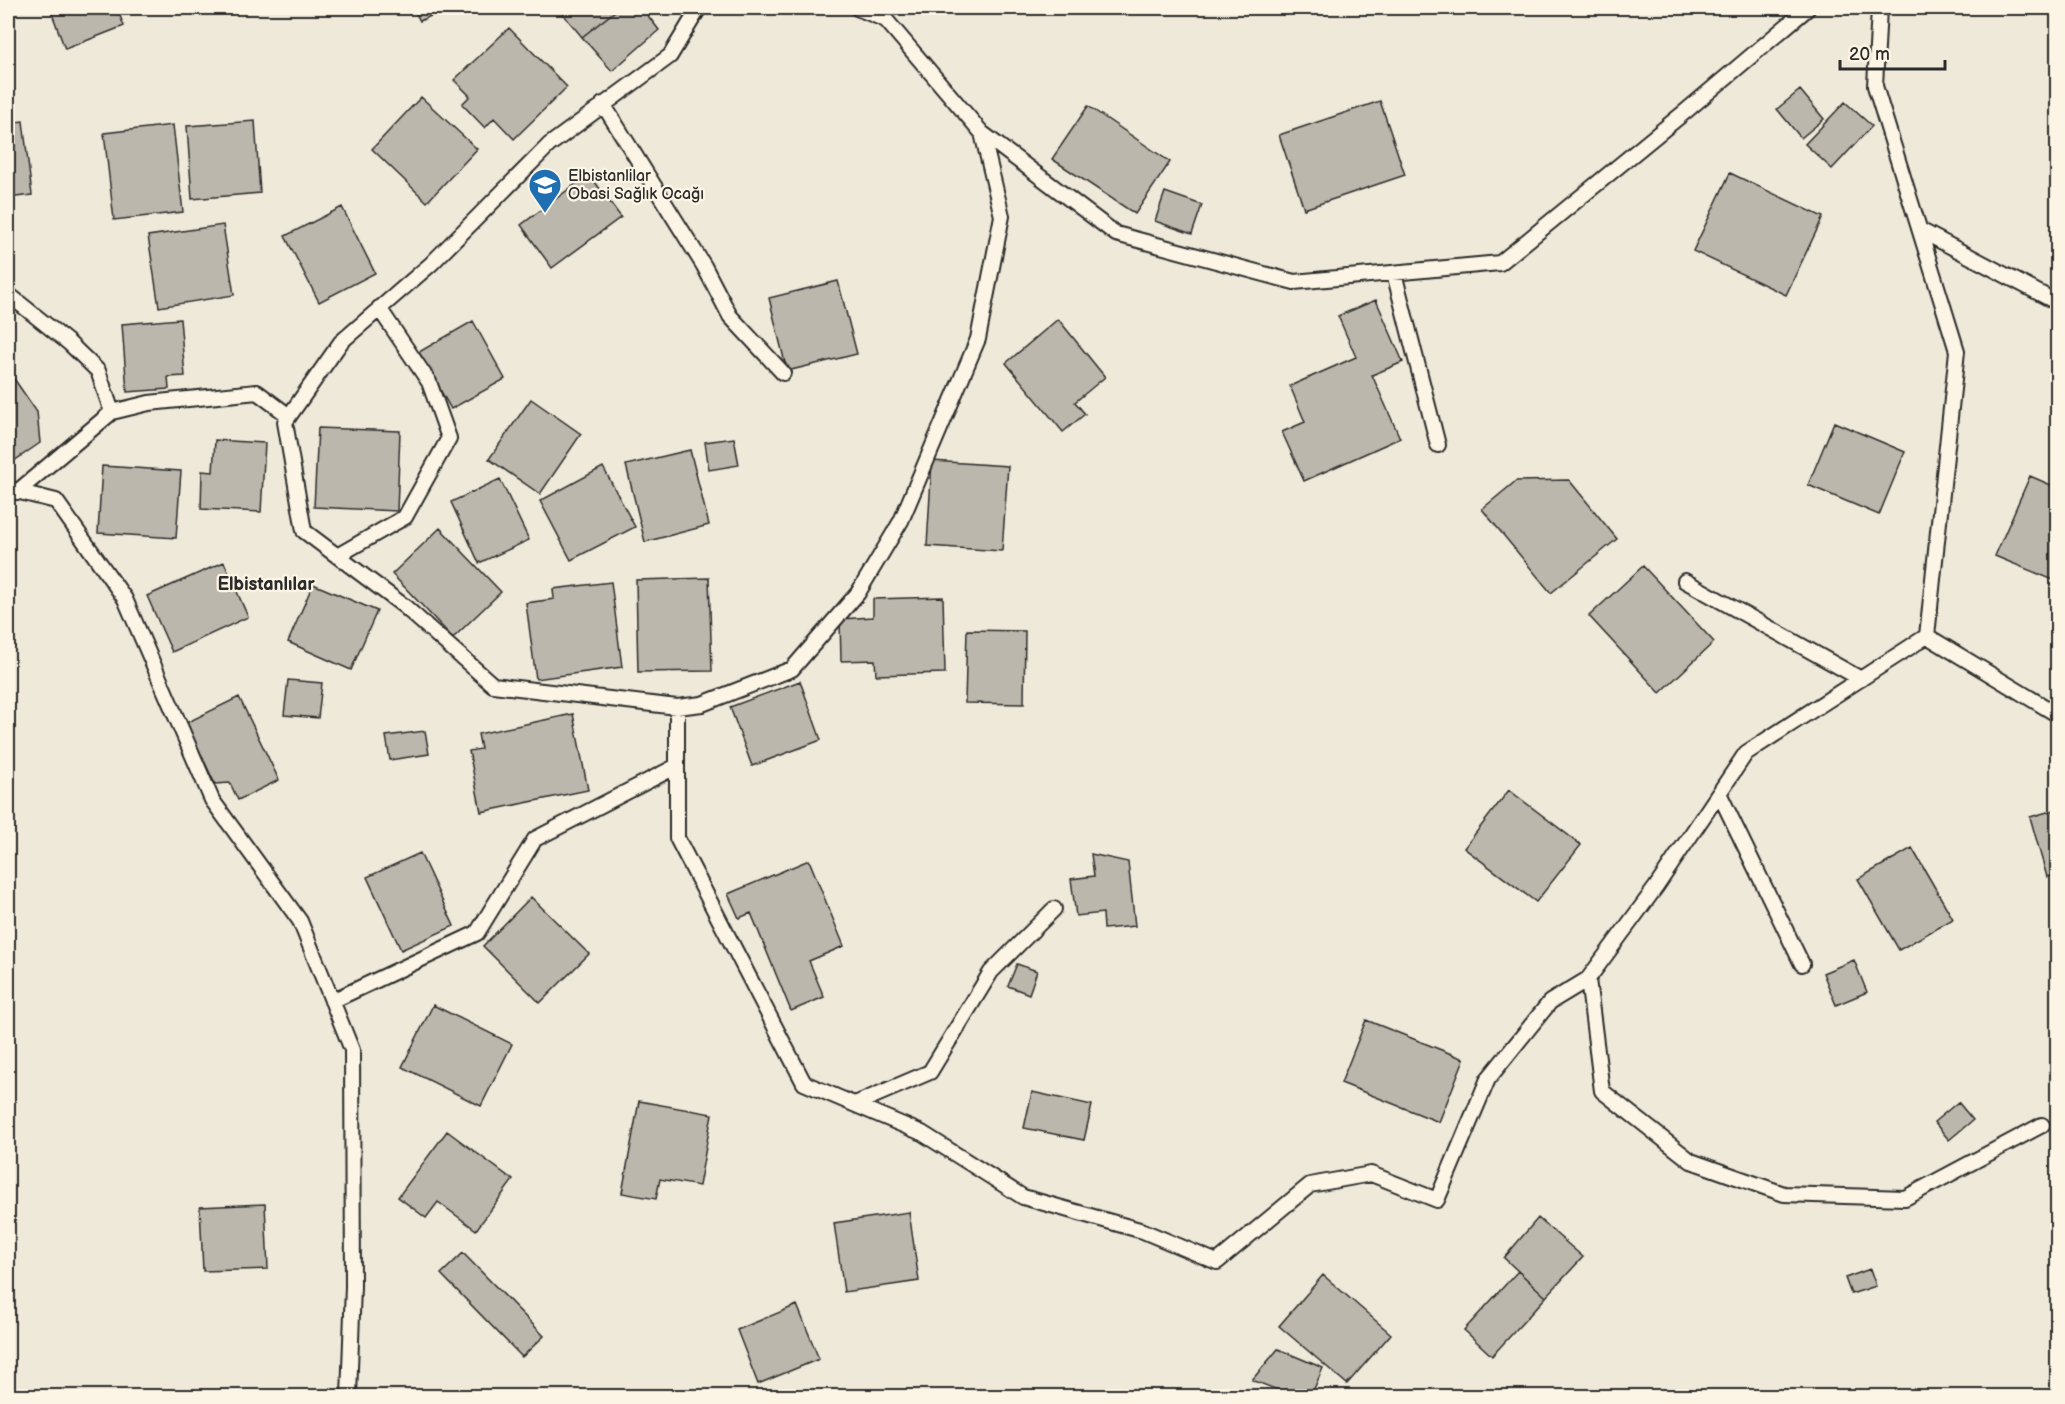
<svg xmlns="http://www.w3.org/2000/svg" width="2065" height="1404" viewBox="0 0 2065 1404" font-family="'Balsamiq Sans',sans-serif">
	<style>
		.building { fill: #bcb7ac; stroke: #2b2b2b; stroke-width: 1.5 }
		.lines { fill: none; stroke-linecap: round; stroke-linejoin: round }
		.lane-casing { stroke: #2b2b2b; stroke-width: 18 }
		.lane { stroke: #fcf5e5; stroke-width: 14 }
		.labels { text-anchor: middle; dominant-baseline: central; stroke-width: 4.5; stroke-linejoin: round; paint-order: stroke }
		.poi-label { font-size: 16px; fill: #2b2b2b; stroke: #fcf5e5; text-anchor: start }
		.neighbourhood-label { font-size: 18px; font-weight: bold; fill: #2b2b2b; stroke: #fcf5e5 }
	</style>
	<rect width="100%" height="100%" fill="#efe9da"/>
	<filter id="ink" filterUnits="userSpaceOnUse"><feTurbulence type="fractalNoise" baseFrequency=".0167" numOctaves="2"/><feDisplacementMap in="SourceGraphic" scale="12" xChannelSelector="R" yChannelSelector="G"/><feConvolveMatrix kernelMatrix="1 2 1 2 8 2 1 2 1" color-interpolation-filters="sRGB"/></filter>
	<g filter="url(#ink)">
		<path class="building" d="M50 8H117L124 26 65 49Z
			M413 8H448L420 21Z
			M558 8H619L582 37Z
			M619 8H642L659 30 612 71 582 37Z
			M918 8H944L920 15Z
			M509 28 567 87 514 139 494 118 485 128 462 104 470 96 454 80Z
			M1800 90 1824 119 1801 138 1777 109Z
			M421 97 477 149 427 202 372 149Z
			M1380 101 1405 175 1304 209 1279 135Z
			M1845 102 1872 126 1832 169 1805 144Z
			M1088 106 1170 162 1135 214 1052 159Z
			M23 121 32 195 8 198V123Z
			M255 121 260 193 192 199 187 126Z
			M173 125 183 212 114 220 104 133Z
			M1730 173 1823 217 1786 295 1693 251Z
			M589 174 621 217 552 268 521 225Z
			M1165 192 1202 205 1192 234 1155 221Z
			M342 207 375 273 319 302 285 236Z
			M223 225 234 295 159 307 148 236Z
			M838 281 857 354 787 371 769 298Z
			M1376 300 1403 362 1372 375 1400 438 1304 481 1282 432 1305 422 1290 386 1356 357 1338 316Z
			M180 319 185 376 168 377 169 389 127 392 122 324Z
			M1058 319 1105 377 1075 402 1085 414 1063 432 1006 363Z
			M473 321 505 379 451 409 419 352Z
			M8 370 37 412 40 443 8 465Z
			M531 399 581 434 540 494 489 459Z
			M1834 422 1905 452 1879 515 1808 485Z
			M318 428 400 431 397 511 314 507Z
			M734 438 739 465 709 470 705 442Z
			M215 440 265 443 261 512 201 509 202 471 213 472Z
			M690 450 709 525 645 542 626 465Z
			M932 461 1008 466 1002 551 927 546Z
			M102 466 181 471 176 538 98 533Z
			M603 467 635 527 571 560 540 501Z
			M2030 476 2058 488V582L1995 556Z
			M500 479 529 540 479 563 451 502Z
			M1569 480 1617 539 1551 593 1482 509 1516 481Z
			M440 528 501 592 453 638 392 574Z
			M224 562 248 617 172 652 147 596Z
			M1643 566 1714 642 1660 693 1589 616Z
			M709 578 712 671 638 672 636 580Z
			M611 582 622 667 536 679 526 603 554 599 553 589Z
			M313 584 377 611 351 670 288 642Z
			M943 597 945 673 876 675 875 660 841 661 840 619 873 617V599Z
			M967 630 1025 631 1024 704 965 703Z
			M288 680 322 683 318 718 284 715Z
			M800 681 821 740 752 766 730 707Z
			M239 697 279 780 238 800 230 783 215 784 186 723Z
			M573 714 588 790 481 812 469 751 481 749 478 734Z
			M425 731 429 754 390 760 386 736Z
			M1509 790 1581 845 1536 902 1464 848Z
			M2058 809V874L2047 877 2030 817Z
			M1912 848 1953 919 1899 950 1858 879Z
			M420 853 454 926 401 950 367 877Z
			M1091 854 1128 862 1135 926 1104 929 1103 913 1076 916 1071 879 1094 876Z
			M809 860 844 946 809 961 824 997 791 1011 751 913 739 918 728 894Z
			M531 897 589 954 540 1003 483 946Z
			M1854 960 1867 992 1836 1005 1823 973Z
			M1017 964 1037 971 1029 994 1008 986Z
			M433 1005 512 1044 481 1106 402 1067Z
			M1366 1020 1464 1059 1439 1122 1341 1083Z
			M1032 1092 1092 1105 1084 1140 1024 1128Z
			M639 1101 712 1114 699 1186 660 1179 656 1199 622 1193Z
			M1958 1102 1973 1120 1949 1140 1934 1122Z
			M447 1131 513 1180 476 1230 438 1202 426 1218 398 1197Z
			M265 1204 268 1269 203 1271 200 1207Z
			M909 1212 919 1281 844 1292 834 1223Z
			M1538 1218 1583 1257 1546 1297 1504 1258Z
			M463 1253 544 1336 522 1357 441 1274Z
			M1870 1269 1876 1286 1851 1294 1845 1278Z
			M1518 1271 1546 1297 1492 1356 1464 1330Z
			M1323 1275 1391 1334 1347 1384 1279 1326Z
			M797 1305 819 1359 758 1384 737 1330Z
			M1278 1349 1323 1368 1311 1396H1293L1252 1380Z"/>
		<g class="lines">
			<g class="lane-casing">
				<path id="lane" d="M699 8 670 56 549 145 431 264 341 342 285 422 304 531 404 606 493 685 677 707 702 704 792 669 858 593 901 521 978 339 1002 216 982 133
					M857 8 886 20 982 133 1116 234 1294 282 1500 263 1686 111 1808 8
					M603 104 704 266 730 316 783 373
					M1920 230 2058 303
					M1394 273 1438 445
					M8 294 69 343 98 371 112 412
					M8 489 56 501 125 599 212 800 300 921 352 1050 353 1286 349 1396
					M17 492 112 412 149 403 257 392 289 416
					M337 556 405 517 449 438 429 382 379 308
					M1685 581 1861 679
					M1927 636 2058 715
					M677 707V838L804 1083 922 1133 1023 1197 1143 1231 1217 1262 1310 1185 1371 1174 1437 1200 1488 1079 1550 1002 1588 979 1656 887 1746 753 1927 636 1957 351 1875 86 1879 8
					M1719 793 1802 964
					M1588 979 1602 1091 1691 1161 1784 1194 1905 1198 2042 1125
					M332 1001 477 933 535 839 677 766
					M855 1104 930 1072 991 972 1054 909"/>
			</g>
			<use href="#lane" class="lane"/>
		</g>
	</g>
	<defs>
		<g id="school-pin" transform="scale(1.725)"><path d="M0 17L-7.5 6A9.5 9.5 0 1 1 7.5 6Z" fill="#1f6fb2" stroke="#fcf5e5"/><path d="M0-5L7-2L0 1L-7-2ZM-4 1L0 2.5L4 1V4Q0 6-4 4Z" fill="#fff"/></g>
	</defs>
	<g fill-rule="evenodd">
		<use href="#school-pin" x="545" y="185"/>
	</g>
	<g class="labels">
		<g class="poi-label">
			<text x="568" y="176">Elbistanlilar<tspan x="568" dy="18">Obasi Sağlık Ocağı</tspan></text>
		</g>
		<g class="neighbourhood-label">
			<text x="266" y="584">Elbistanlılar</text>
		</g>
	</g>
	<rect width="2065" height="1404" fill="none" stroke="#fcf5e5" stroke-width="30"/>
	<rect x="15" y="15" width="2035" height="1374" fill="none" stroke="#2b2b2b" stroke-width="2" filter="url(#ink)"/>
	<path d="M1840 60v9h105v-9" fill="none" stroke="#2b2b2b" stroke-width="3"/>
	<text x="1849" y="60" font-size="18" fill="#2b2b2b" stroke="#fcf5e5" stroke-width="4.5" paint-order="stroke">20 m</text>
</svg>
